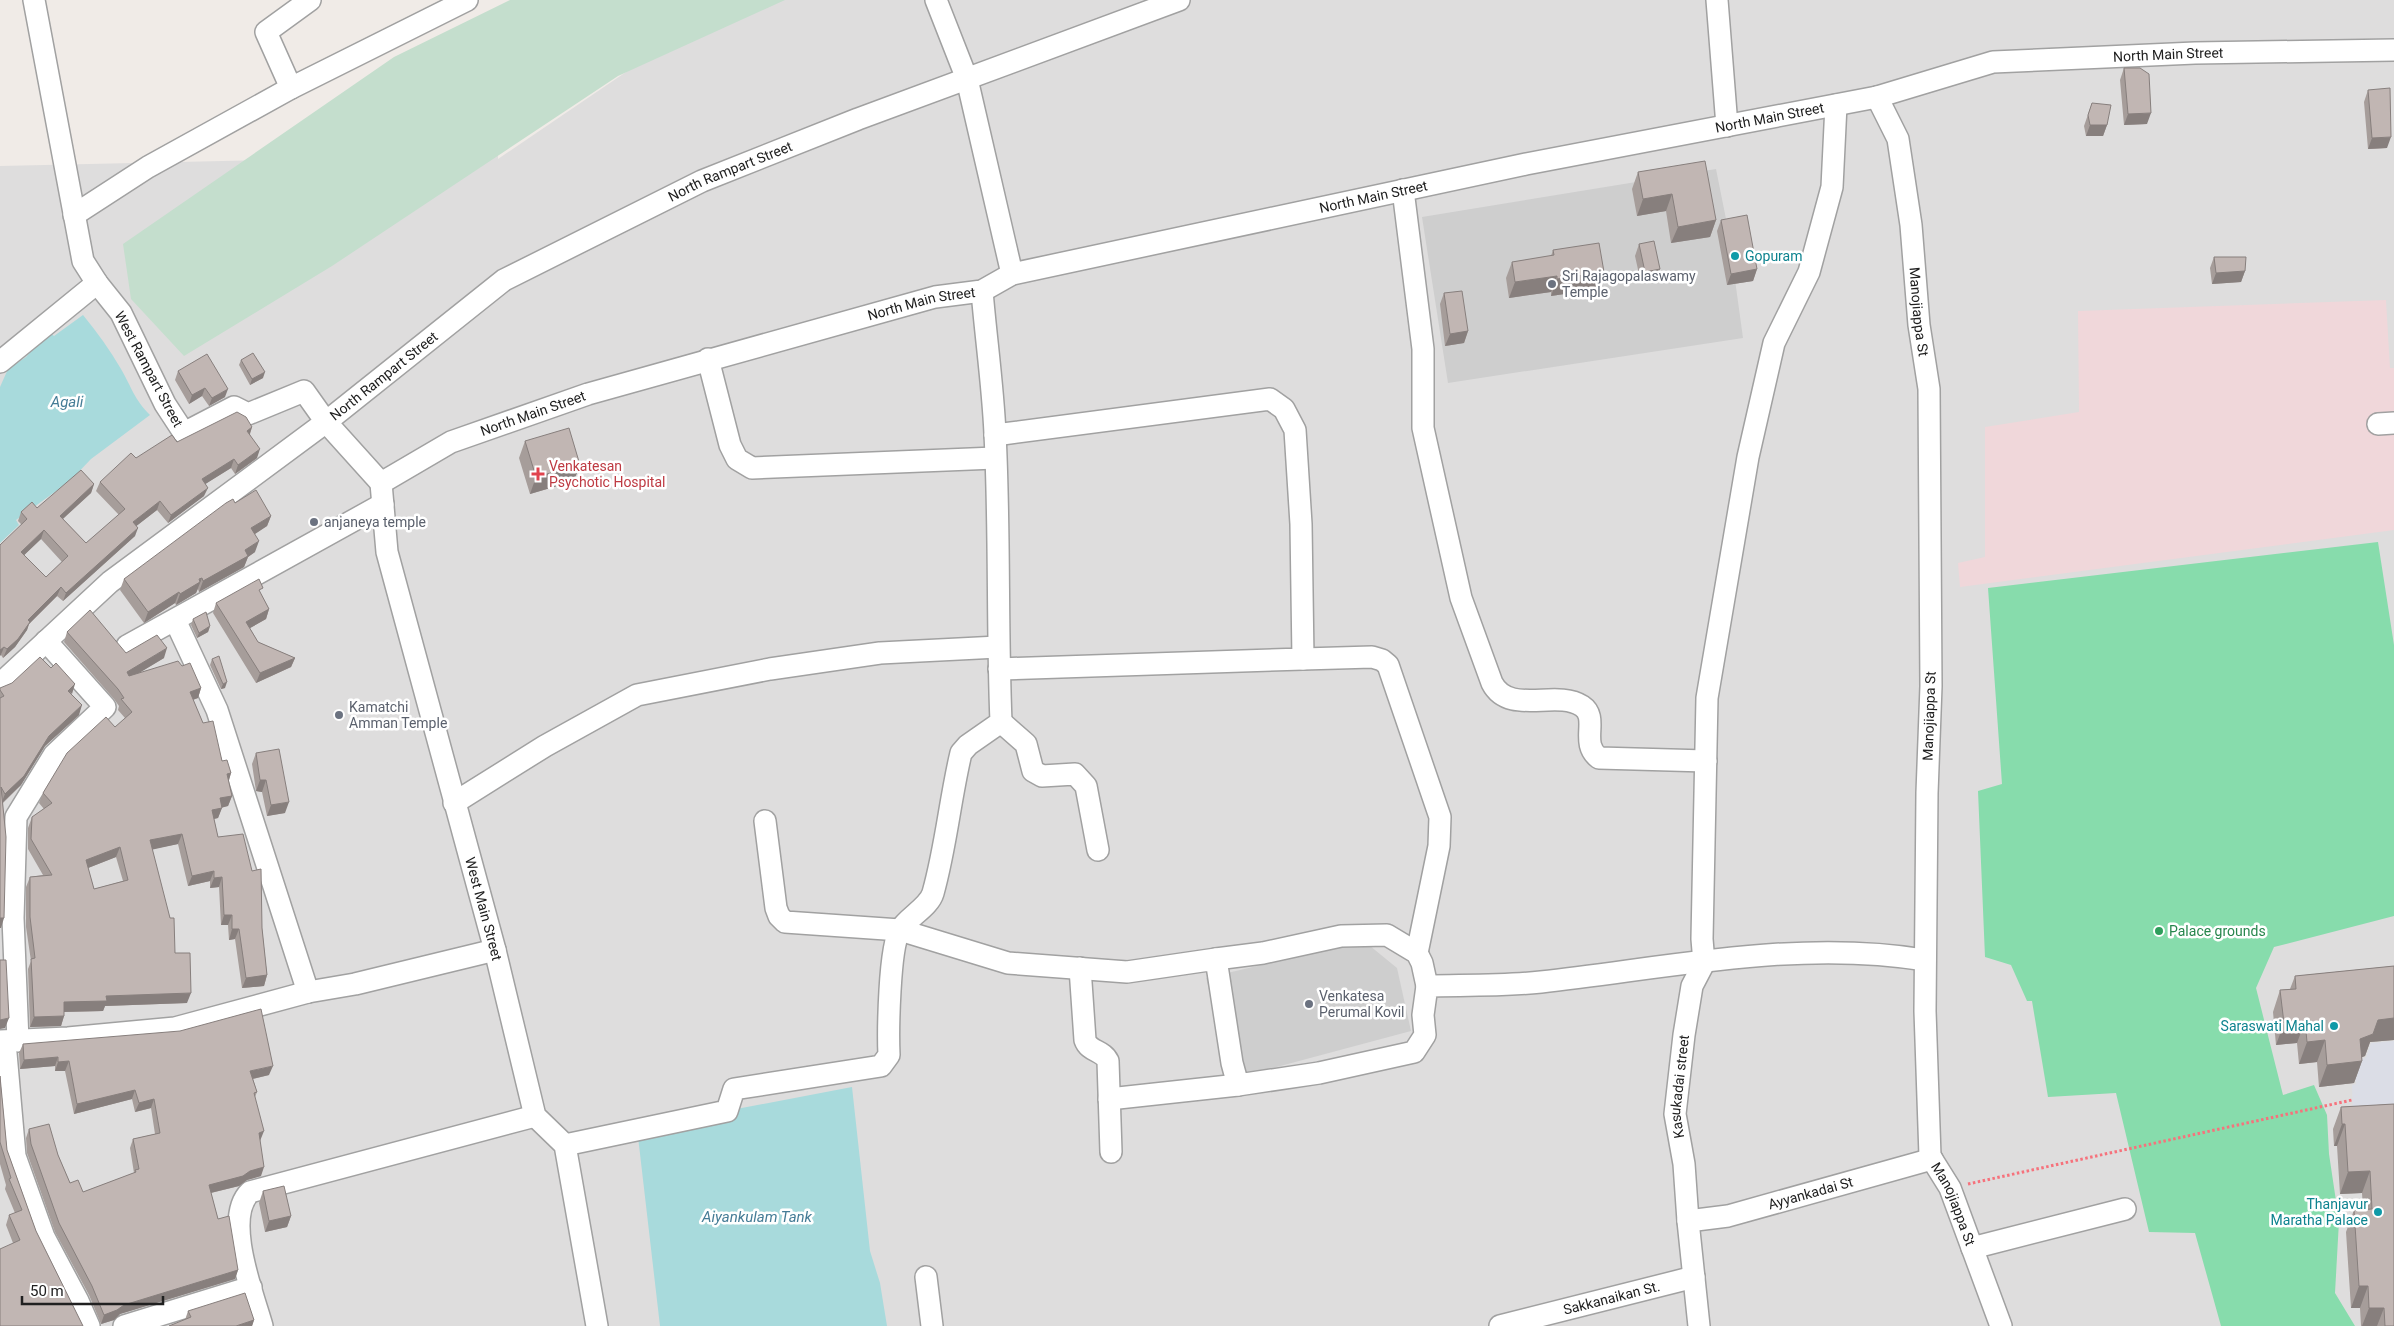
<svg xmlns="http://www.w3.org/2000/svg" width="2394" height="1326" viewBox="0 0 2394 1326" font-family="Roboto,sans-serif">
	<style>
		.residential { fill: #dedddd }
		.commercial { fill: #f0d7da }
		.religious { fill: #cecece }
		.wetland { fill: #c4decd }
		.pitch { fill: #87dcac }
		.plaza { fill: #dbdde6 }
		.water { fill: #a8dadc }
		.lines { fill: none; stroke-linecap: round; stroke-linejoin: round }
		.minor-casing { stroke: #a1a1a1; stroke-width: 24 }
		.path { stroke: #f6727c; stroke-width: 3; stroke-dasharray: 2.5 2.5; stroke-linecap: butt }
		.minor { stroke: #fff; stroke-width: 21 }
		.wall { fill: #a69d9a; fill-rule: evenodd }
		.shaded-wall { fill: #877f7d }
		.building { fill: #c1b6b3; stroke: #877f7d; fill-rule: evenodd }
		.culture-dot { fill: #0f9aa8; stroke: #fff; stroke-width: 2 }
		.worship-dot { fill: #6b7280; stroke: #fff; stroke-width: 2 }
		.health-dot { fill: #e0444e; stroke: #fff; stroke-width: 2 }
		.leisure-dot { fill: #2e9e5b; stroke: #fff; stroke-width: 2 }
		.labels { text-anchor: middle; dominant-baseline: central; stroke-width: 5; stroke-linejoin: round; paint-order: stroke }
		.street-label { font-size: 14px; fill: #202020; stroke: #fff }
		.culture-label { font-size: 14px; fill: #0d838f; stroke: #fff; text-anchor: end }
		.worship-label { font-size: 14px; fill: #5b616d; stroke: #fff; text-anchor: start }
		.health-label { font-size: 14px; fill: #be3a42; stroke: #fff; text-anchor: start }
		.leisure-label { font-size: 14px; fill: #27864d; stroke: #fff; text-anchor: start }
		.water-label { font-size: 15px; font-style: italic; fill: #457c96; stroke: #fff }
	</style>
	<rect width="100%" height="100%" fill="#f0ebe7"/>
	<path class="residential" d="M732 0H2394V1326H0V166L498 155V159Z"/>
	<path class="commercial" d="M2386 300 2390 368H2394V530L1960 587 1958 563 1985 557V427L2079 412 2078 311Z"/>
	<path class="religious" d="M1716 169 1728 229 1743 338 1448 383 1422 217Z
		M1364 941 1397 968 1411 1031 1232 1079 1206 978Z"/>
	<path class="wetland" d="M510 0H785L618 76 332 266 184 356 131 299 123 244 394 57Z"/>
	<path class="pitch" d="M2378 542 2394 645V916L2274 947 2256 988 2283 1095 2314 1085 2327 1115 2329 1154 2339 1221 2335 1293 2355 1326H2221L2195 1233 2149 1232 2116 1093 2048 1097 2032 1001H2027L2011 965 1985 957 1978 791 2002 784 1988 588Z"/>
	<path class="plaza" d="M2394 1041V1125L2353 1127 2352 1085 2356 1084 2354 1063 2366 1057 2371 1043Z"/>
	<path class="water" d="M83 315C97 332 110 350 121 369 132 388 134 399 150 415L91 459 70 481 16 520 19 525 0 543V387L8 369 26 357 48 331 54 336Z
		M852 1087 870 1251 880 1283 887 1326H660L637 1128Z"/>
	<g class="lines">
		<g class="minor-casing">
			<g id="minor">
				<path d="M310 0 266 32 291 88 467 0"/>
				<path d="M936 0 967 79 1012 274"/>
				<path d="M1717 0 1727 126"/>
				<path id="s1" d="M1877 97 1898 139 1911 225 1919 325 1929 389 1931 686 1927 793 1925 1011 1930 1156 1950 1188 2001 1326"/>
				<path d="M1403 190 1423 349V428L1461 598 1492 683C1509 716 1556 689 1582 706 1600 718 1579 743 1599 758L1706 761"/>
				<path d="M74 215 148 167 291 88"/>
				<path d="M708 359 730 445 737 459 752 468 995 458"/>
				<path d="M0 362 97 283"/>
				<path d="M2378 424 2394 423"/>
				<path d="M995 435 1270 399 1284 409 1295 430 1301 524 1303 659 999 669"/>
				<path id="s2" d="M381 483 451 442 588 394 935 297 982 291 1012 274 1526 164 1877 97 1993 62 2195 53 2394 50"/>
				<path id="s3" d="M381 483 326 422 504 280 702 181 858 119 1179 0"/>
				<path id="s4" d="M381 483 387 552 495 950 535 1116 565 1145 597 1326"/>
				<path d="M175 620 217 710 308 992"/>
				<path d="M127 646 383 504"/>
				<path d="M1303 659 1372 657 1382 660 1388 665 1440 817 1439 846 1417 953"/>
				<path d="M0 684 110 582 326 422 304 391 248 414 234 407 184 433 165 404 121 313 97 283 83 261 34 0"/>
				<path d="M1001 722 1026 744 1033 771 1042 776 1075 774 1086 786 1098 850"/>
				<path d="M454 803 545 746 637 695 770 669 880 653 998 647"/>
				<path d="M765 821 776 908 779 916 785 922 900 930 1008 963 1127 972 1216 959 1232 1063 1238 1085 1319 1073 1414 1052 1425 1035 1423 1015 1427 986C1464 985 1503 986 1541 982 1668 968 1798 939 1925 960"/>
				<path d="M1216 959 1263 953 1341 936 1387 935 1417 953 1422 963 1427 986"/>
				<path d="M1080 968 1085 1040C1089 1052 1103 1050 1108 1061L1111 1152"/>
				<path d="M0 1041 68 1038 175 1028 308 992 355 984 495 950"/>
				<path d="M18 1041 13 918 16 817 54 755 105 707 46 641"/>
				<path d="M5 1042 15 1156 44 1237 78 1301 89 1326"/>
				<path d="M1109 1099 1238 1085"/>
				<path d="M565 1145 727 1111 734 1089 881 1066 889 1055C888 1033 889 947 900 930 908 917 929 907 933 893 946 847 950 799 961 753L968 745 1001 722C997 626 1000 530 995 434 993 387 986 339 982 291"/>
				<path id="s5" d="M1688 1221 1728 1216 1932 1159"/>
				<path d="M1972 1248 2125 1209"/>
				<path d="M926 1277 932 1326"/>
				<path d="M124 1326 251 1287"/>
				<path d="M262 1326C253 1294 223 1218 250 1192L535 1116"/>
				<path id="s6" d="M1500 1326 1694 1277"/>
				<path id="s7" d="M1699 1326 1688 1221 1684 1164 1675 1114 1684 1035 1692 986 1704 963 1702 939 1707 698 1748 457 1774 343 1809 272 1832 187 1836 105"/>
			</g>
		</g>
		<path class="path" d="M1968 1184 2352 1100"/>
		<use href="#minor" class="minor"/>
	</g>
	<path class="wall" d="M2124 68 2147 124 2124 125 2120 80Z
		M2368 90 2387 148 2368 149 2364 102Z
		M2092 103 2107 125 2103 136H2086L2084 126Z
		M1638 172 1716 220 1710 237 1671 243 1666 211 1637 216 1632 189Z
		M1721 220 1757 269 1753 281 1727 285 1717 231Z
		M1639 244 1656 280 1641 283 1635 256Z
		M1553 250 1598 289 1551 296V292L1509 298 1506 278 1512 262 1551 256Z
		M2214 257 2245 271 2241 282 2212 284 2210 268Z
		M1444 293 1468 331 1464 343 1445 346 1440 304Z
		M241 360 263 378 250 385 239 365Z
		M178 371 225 397 209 406 202 396 189 404 175 380Z
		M252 427 250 434 257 458 235 474 231 468 205 484 204 496 168 523 157 510 136 526 135 536 63 601 57 596 29 624 27 630 15 647 3 658 1 655 21 524 18 521 21 512 37 508 94 484 91 493 63 519 86 543 119 515 96 491 100 482 136 458 177 442ZM41 539 62 562 46 577 24 555Z
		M525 441 574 481 530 494 519 458Z
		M235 503 271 516 267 526 255 534V552L248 557 244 567 199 592 198 589 196 593 176 605 175 603 144 623 120 590 124 579Z
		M261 594 269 609 266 619 250 628 258 642 295 658 291 667 256 683 213 613 216 603Z
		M193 619 210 626 208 632 197 638 191 625Z
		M67 632 126 653 164 658 139 673 201 688 198 698 193 700 203 723 222 761 231 773 228 782 232 796 228 806 222 807 218 818 214 819 218 837 262 928 267 975 264 986 242 988 235 939 229 940 228 925H221L219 887 210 888V881L188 886 178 844 152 849 175 953 187 1003 105 1006 103 1011 64 1012V1016L61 1026 30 1027 28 969 31 961 26 927V887L30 877 43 875 28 849V828L32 817 44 809 39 803 43 793 125 718 118 710 119 706 114 699 64 642ZM116 857 123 881 94 889 88 868Z
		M212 659 225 688 221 689 210 665Z
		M0 688 71 694 79 715 45 746 21 785 3 803 1 928H0Z
		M256 753 285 813 267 816 262 792 256 791 252 764Z
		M2394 966V1040L2370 1042 2365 1056 2362 1057V1061L2354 1083 2319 1087 2317 1062 2299 1064 2297 1043 2276 1045 2273 1012 2280 990 2290 989 2295 976Z
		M23 1044 269 1075 253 1079 257 1092 255 1097 260 1141 261 1176 247 1180 239 1186 211 1193 218 1219 238 1270 235 1279 120 1314 114 1320 101 1324 89 1295 55 1232 27 1153 26 1138 29 1129 58 1155 70 1183 83 1192 134 1173 130 1148 133 1139 155 1134 151 1108 135 1112 132 1099 74 1114 65 1071H55V1066L20 1069 19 1053Z
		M0 1076 7 1150 36 1231 83 1326 13 1243 6 1225 9 1215 15 1213 5 1189 6 1185 0 1164Z
		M2394 1104V1326H2361L2360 1308H2351L2346 1232 2354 1210 2363 1209 2362 1193 2340 1194 2337 1146H2334L2333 1129 2341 1107Z
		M263 1191 291 1216 287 1227 265 1232 259 1203Z
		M188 1311 254 1320 252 1326H169L185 1320Z"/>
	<path class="shaded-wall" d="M2151 113 2147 124 2124 125 2128 114Z
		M2090 125H2107L2103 136H2086Z
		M2391 137 2387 148 2368 149 2372 138Z
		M1672 194 1666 211 1637 216 1643 199Z
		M1716 220 1710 237 1671 243 1678 227Z
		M1660 269 1656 280 1641 283 1645 272Z
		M1757 269 1753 281 1727 285 1731 274Z
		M2245 271 2241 282 2212 284 2216 273Z
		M1604 272 1598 289 1551 296 1557 279Z
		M1557 276 1551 292 1509 298 1515 282Z
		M1468 331 1464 343 1445 346 1450 334Z
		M265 372 263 378 250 385 252 379Z
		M205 388 202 396 189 404 192 395Z
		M228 389 225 397 209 406 212 398Z
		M252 427 249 436 247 431Z
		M260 449 257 458 235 474 238 465Z
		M234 459 231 468 199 488 202 479Z
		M580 465 574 481 530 494 536 477Z
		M94 484 91 493 57 524 60 516Z
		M208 488 204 496 168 523 171 515Z
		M160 501 157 510 130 531 133 522Z
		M271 516 267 526 247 539 251 528Z
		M138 528 135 536 63 601 66 593Z
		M44 530 41 539 18 561 21 552Z
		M259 541 255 552 248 557 244 567 199 592 203 581 245 550Z
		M202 578 196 593 176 605 180 594Z
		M61 587 57 596 29 624 27 630 15 647 3 658 7 649 28 620Z
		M179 592 175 603 144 623 148 612Z
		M269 609 266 619 243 632 246 622Z
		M210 626 208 632 197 638 199 633Z
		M4 647 1 655 0 656V650Z
		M167 648 164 658 124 682 127 672Z
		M295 658 291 667 256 683 260 673Z
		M227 682 225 688 221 689 223 684Z
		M75 684 72 694 68 691Z
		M201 688 198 698 186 702 190 692Z
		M82 705 79 715 45 746 21 785 1 804 5 794 49 736Z
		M231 773 228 784 227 774Z
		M260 780H266L262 792 256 791Z
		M232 796 228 806 217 809 220 798Z
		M289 802 285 813 267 816 271 805Z
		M222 808 218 818 208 820 212 810Z
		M182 834 178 844 146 851 150 840Z
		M120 847 116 857 83 870 86 860Z
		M214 871 210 881 188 886 192 876Z
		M222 877 219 887 210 888 214 878Z
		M224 915H232L228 925H221Z
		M0 918H4L1 928H0Z
		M232 929H239L235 939 229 940Z
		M267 975 264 986 242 988 246 978Z
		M191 993 187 1003 105 1006 103 1011 60 1012 64 1002 106 996Z
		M64 1016 61 1026 30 1027 34 1017Z
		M9 1018 5 1028 0 1029V1020Z
		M2394 1018V1040L2370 1042 2378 1020Z
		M2305 1021 2297 1043 2276 1045 2284 1023Z
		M2373 1034 2365 1056 2352 1061 2360 1039Z
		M2325 1040 2317 1062 2299 1064 2307 1042Z
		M58 1057 55 1066 20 1069 24 1060Z
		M69 1061 65 1071H55L58 1062Z
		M2362 1061 2354 1083 2319 1087 2327 1065Z
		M273 1066 269 1075 247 1080 250 1071Z
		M135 1090 132 1099 74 1114 77 1104Z
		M154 1099 151 1108 135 1112 139 1103Z
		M2342 1124H2345L2337 1146H2334Z
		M264 1131 260 1141 255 1142 259 1133Z
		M264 1167 261 1176 247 1180 239 1186 206 1194 209 1185 250 1171Z
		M2370 1171 2362 1193 2340 1194 2348 1172Z
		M291 1216 287 1227 265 1232 269 1221Z
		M238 1270 235 1279 120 1314 114 1320 101 1324 104 1315 124 1305Z
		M2359 1286H2368L2360 1308H2351Z
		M2369 1308H2384L2377 1326H2362Z
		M254 1320 252 1326H236Z"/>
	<path class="building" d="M2124 68H2140L2149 74 2151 113 2128 114Z
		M2390 88 2391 137 2372 138 2368 90Z
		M2092 103 2111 105 2107 125H2090L2088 115Z
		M1705 161 1716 220 1678 227 1672 194 1643 199 1638 172Z
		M1747 215 1757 269 1731 274 1721 220Z
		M1654 241 1660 269 1645 272 1639 244Z
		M1599 243 1604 272 1557 279V276L1515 282 1512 262 1554 255 1553 250Z
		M2214 257H2246L2245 271 2216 273Z
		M1462 291 1468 331 1450 334 1444 293Z
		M253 353 265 372 252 379 241 360Z
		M207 354 228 389 212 398 205 388 192 395 178 371Z
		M237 412 246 417 252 427 247 431 260 449 238 465 234 459 202 479 208 488 171 515 160 501 133 522 138 528 66 593 61 587 28 620 30 622 18 639 7 649 4 647 0 650V545L27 519 21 512 32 502 37 508 81 470 94 484 60 516 86 543 125 509 100 482 131 453 136 458 172 435 177 442ZM44 530 68 556 46 577 21 552Z
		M569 428 580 465 536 477 525 441Z
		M256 490 271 516 251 528 259 541 245 550 248 556 203 581 202 578 199 579 200 582 180 594 179 592 148 612 124 579 226 503 233 499 235 503Z
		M259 579 263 588 259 590 269 609 246 622 258 642 295 658 260 673 216 603Z
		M90 610 126 653 157 635 167 648 127 672 129 676 178 661 182 666 190 663 201 688 190 692 203 723 213 721 222 761 227 760 231 773 227 774 232 796 220 798 222 808 212 810 218 837 243 834 252 871 261 869 262 928 267 975 246 978 239 929H232V915H224L222 877 214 878V871L192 876 182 834 150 840 170 918H174L175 953H190L191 993 106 996 107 1001 64 1002V1016L34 1017 31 959 35 958 30 917V877L52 875 31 839 32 817 52 803 43 793 67 753 106 717 115 727 132 712 121 699 124 698 118 689 67 632ZM120 847 128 880 94 889 86 860Z
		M206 612 210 626 199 633 193 619Z
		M219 656 227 682 223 684 212 659Z
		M40 657 51 668 56 663 75 684 68 691 82 705 49 736 24 776 5 794 1 787 6 837 4 918H0V698L4 696 0 690V688L12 683Z
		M279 749 289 802 271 805 266 780H260L256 753Z
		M0 960H6L9 1018 0 1020Z
		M2394 966V1018L2378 1020 2373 1034 2360 1039 2362 1061 2327 1065 2325 1040 2307 1042 2305 1021 2284 1023 2280 990 2296 989 2295 976Z
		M261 1009 273 1066 250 1071 257 1092 254 1093 264 1131 259 1133 264 1167 250 1171 243 1176 209 1185 218 1219 229 1216 238 1270 124 1305 117 1310 104 1315 92 1286 59 1223 31 1144 29 1129 49 1124 58 1155 70 1183 78 1180 83 1192 136 1172 135 1170 139 1169 133 1139 160 1133 154 1099 139 1103 135 1090 77 1104 69 1061 58 1062V1057L24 1060 23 1044 180 1031Z
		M0 1076 7 1150 36 1231 83 1326H0V1249L20 1240 9 1215 22 1210 9 1179 11 1178 0 1142Z
		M2394 1104V1326H2385L2384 1308H2369L2368 1286H2359L2354 1210 2372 1209 2370 1171 2348 1172 2345 1124H2342L2341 1107Z
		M284 1186 291 1216 269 1221 263 1191Z
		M245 1293 254 1320 236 1326H169L191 1317 188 1311Z"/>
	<g class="culture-dot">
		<circle cx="1735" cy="256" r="5"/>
		<circle cx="2334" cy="1026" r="5"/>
		<circle cx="2378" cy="1212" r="5"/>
	</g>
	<g class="worship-dot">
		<circle cx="1552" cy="284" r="5"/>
		<circle cx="314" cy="522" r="5"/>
		<circle cx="339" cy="715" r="5"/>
		<circle cx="1309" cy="1004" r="5"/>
	</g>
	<path class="health-dot" d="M535.5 466.5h5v5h5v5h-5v5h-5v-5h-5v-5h5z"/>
	<circle class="leisure-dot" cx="2159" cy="931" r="5"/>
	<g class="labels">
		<g class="street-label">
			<text stroke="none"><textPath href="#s2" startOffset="1848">North Main Street</textPath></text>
			<text stroke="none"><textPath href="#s2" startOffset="1442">North Main Street</textPath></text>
			<text stroke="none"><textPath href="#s3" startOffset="561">North Rampart Street</textPath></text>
			<text stroke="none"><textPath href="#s2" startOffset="1038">North Main Street</textPath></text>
			<text stroke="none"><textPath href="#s2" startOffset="572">North Main Street</textPath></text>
			<text stroke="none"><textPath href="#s1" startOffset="221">Manojiappa St</textPath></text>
			<text transform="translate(149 369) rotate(62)">West Rampart Street</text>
			<text stroke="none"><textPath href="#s3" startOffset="156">North Rampart Street</textPath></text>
			<text stroke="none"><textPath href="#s2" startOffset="168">North Main Street</textPath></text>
			<text transform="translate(1929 716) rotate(-88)">Manojiappa St</text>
			<text stroke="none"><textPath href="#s4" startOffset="439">West Main Street</textPath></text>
			<text stroke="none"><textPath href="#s7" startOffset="241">Kasukadai street</textPath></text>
			<text stroke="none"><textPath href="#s5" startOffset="126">Ayyankadai St</textPath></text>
			<text stroke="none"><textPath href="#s1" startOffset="1120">Manojiappa St</textPath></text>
			<text stroke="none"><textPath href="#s6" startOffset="115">Sakkanaikan St.</textPath></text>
		</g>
		<g class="culture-label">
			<text x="1745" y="256" text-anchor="start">Gopuram</text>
			<text x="2324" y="1026">Saraswati Mahal</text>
			<text x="2368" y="1204">Thanjavur<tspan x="2368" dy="16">Maratha Palace</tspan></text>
		</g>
		<g class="worship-label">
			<text x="1562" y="276">Sri Rajagopalaswamy<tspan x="1562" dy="16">Temple</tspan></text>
			<text x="324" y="522">anjaneya temple</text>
			<text x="349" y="707">Kamatchi<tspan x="349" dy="16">Amman Temple</tspan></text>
			<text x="1319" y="996">Venkatesa<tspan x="1319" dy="16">Perumal Kovil</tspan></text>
		</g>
		<g class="health-label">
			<text x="549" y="466">Venkatesan<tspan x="549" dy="16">Psychotic Hospital</tspan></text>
		</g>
		<g class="leisure-label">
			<text x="2169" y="931">Palace grounds</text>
		</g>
		<g class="water-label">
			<text x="67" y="402">Agali</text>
			<text x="757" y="1217">Aiyankulam Tank</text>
		</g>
	</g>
	<path d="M22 1296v8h141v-8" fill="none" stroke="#202020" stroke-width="2.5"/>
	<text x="30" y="1296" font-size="15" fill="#202020" stroke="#ffffff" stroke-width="4" paint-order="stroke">50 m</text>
</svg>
